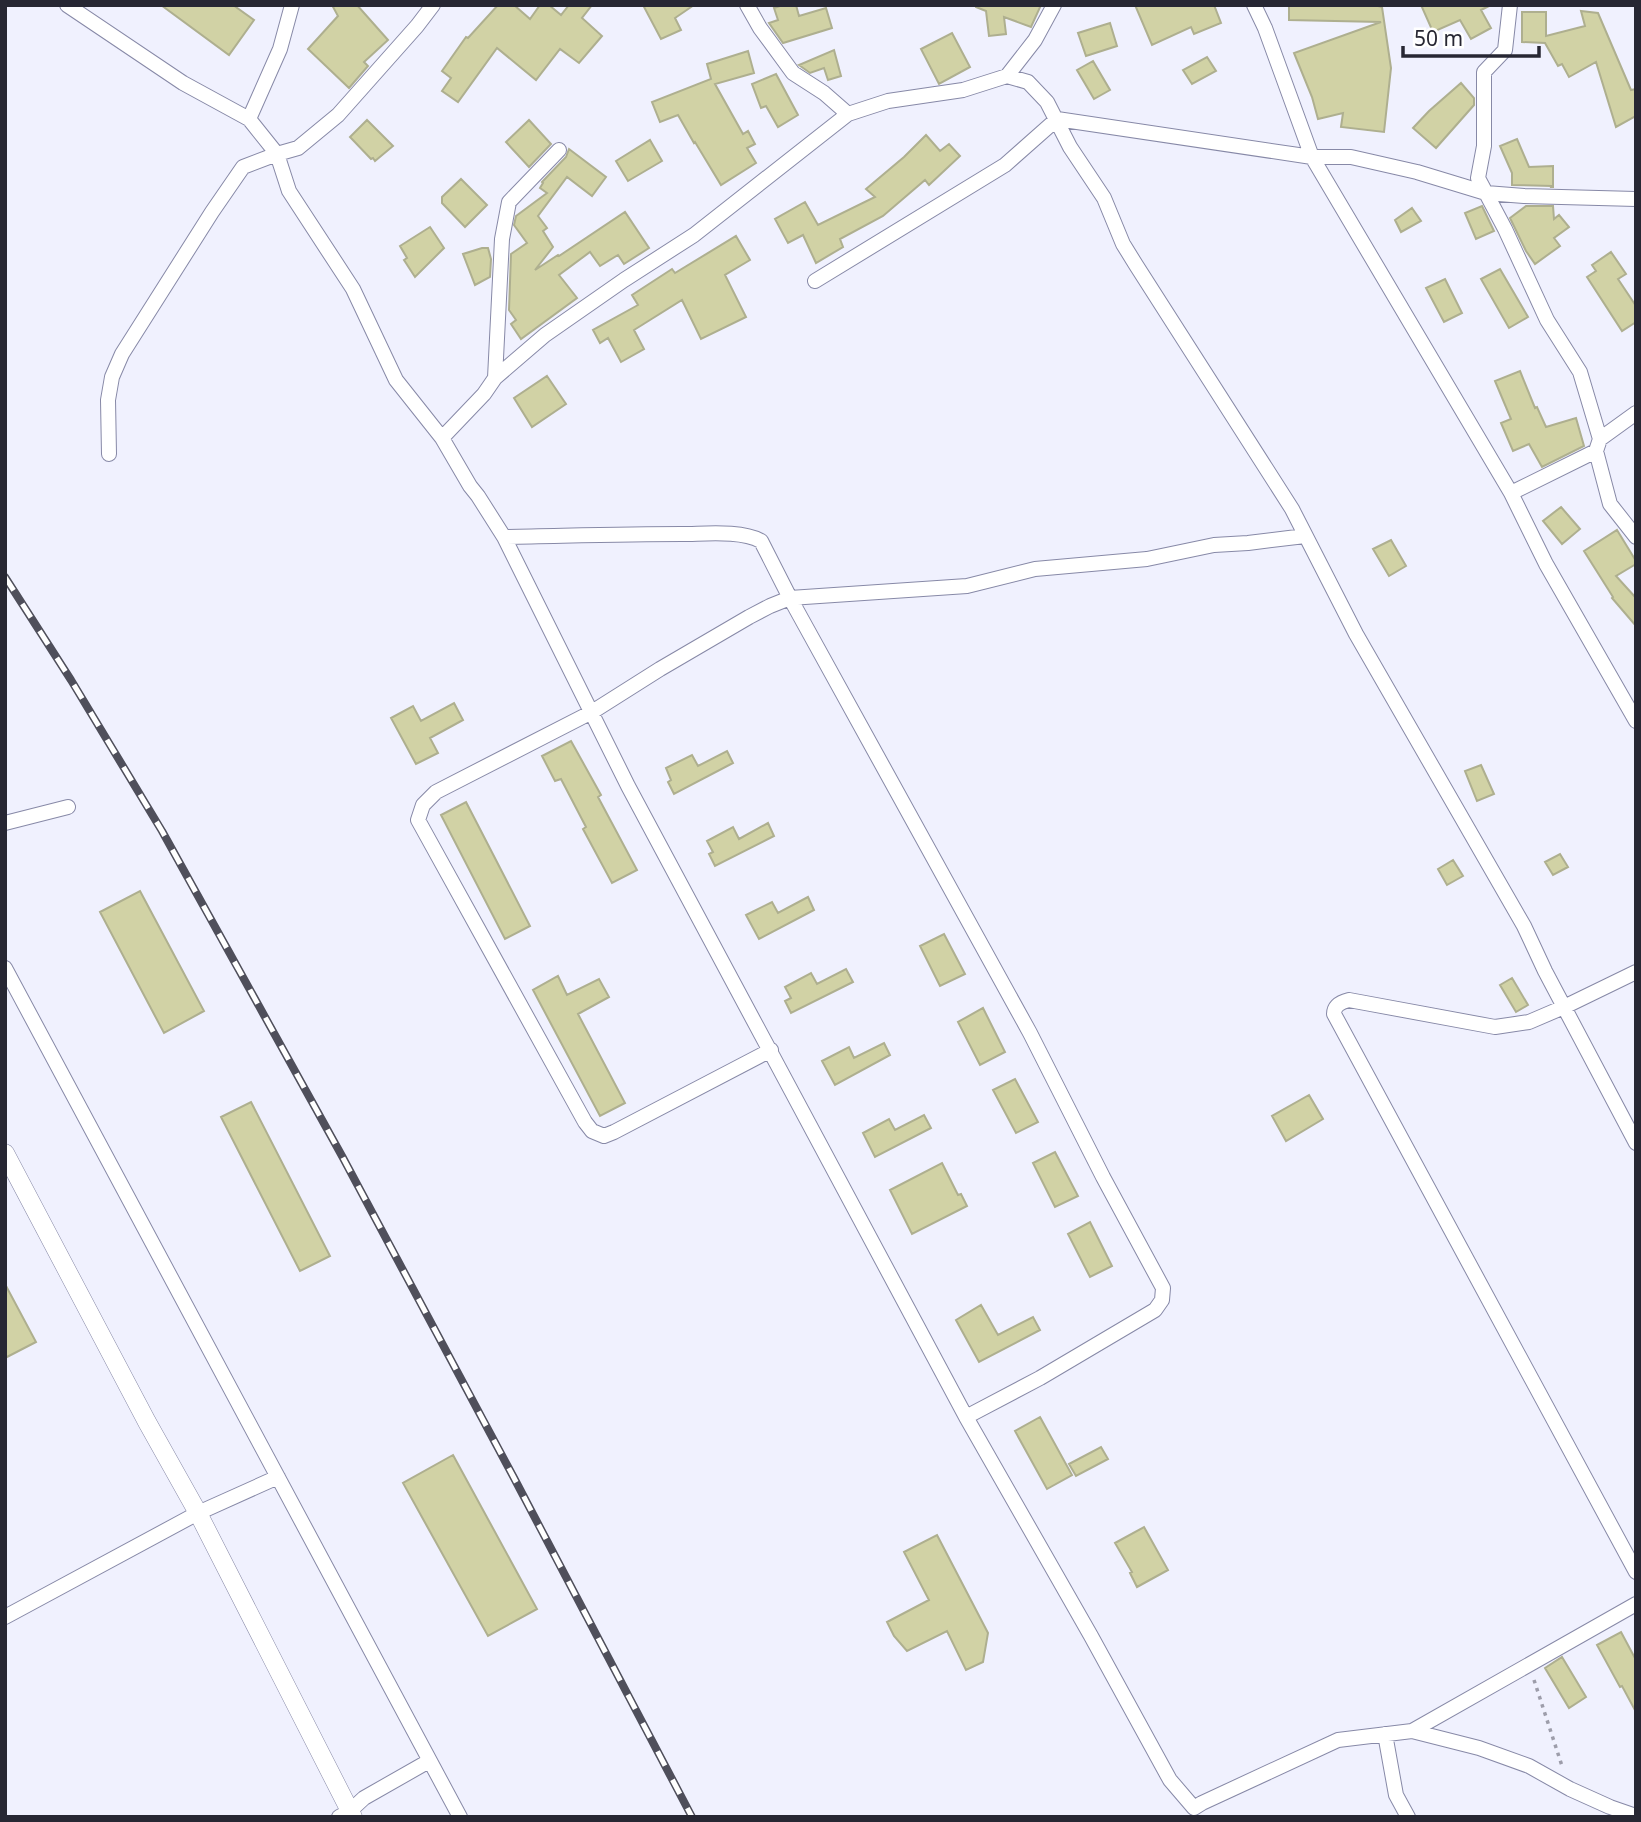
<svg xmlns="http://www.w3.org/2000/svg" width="1641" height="1822" viewBox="0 0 1641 1822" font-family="'Noto Sans',sans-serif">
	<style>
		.building { fill: #d1d2a5; stroke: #aeaf8f; stroke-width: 2 }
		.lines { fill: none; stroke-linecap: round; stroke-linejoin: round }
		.minor-casing { stroke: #8789a7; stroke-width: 16 }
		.tertiary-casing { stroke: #8789a7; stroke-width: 19 }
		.path { stroke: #9d9daa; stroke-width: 3.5; stroke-dasharray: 3.5 5; stroke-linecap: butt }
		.minor { stroke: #fff; stroke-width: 14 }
		.tertiary { stroke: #fff; stroke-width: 18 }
		.rail-casing { stroke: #4f4f5b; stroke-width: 8 }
		.rail { stroke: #fff; stroke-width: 5; stroke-dasharray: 16; stroke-linecap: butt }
	</style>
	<rect width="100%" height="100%" fill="#f0f1fe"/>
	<path class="building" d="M161 5H233L254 20 229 55Z
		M332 5H357L388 40 364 62 368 66 349 88 308 49 338 16Z
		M498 5H514L530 19 540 5H549L561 15 569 5H592L582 18 602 36 579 63 560 49 536 80 497 48 458 102 442 91 451 78 442 71 466 37 468 38Z
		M643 5H694L675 18 681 30 661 39Z
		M783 5H796L799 16 826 8 832 28 783 43 769 23 778 20 774 8Z
		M976 5H1041L1031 27 1004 17 1006 34 989 36 986 11 976 7Z
		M1135 5H1214L1221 23 1194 34 1191 27 1152 45Z
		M1289 5H1374L1382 7 1391 68 1384 132 1341 127 1343 113 1318 119 1312 97 1294 53 1381 22 1289 20Z
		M1421 5H1491L1481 10 1491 28 1471 39 1460 20 1433 32Z
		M1581 11 1598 13 1631 90 1636 89V116L1616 127 1596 62 1569 77 1562 64 1558 66 1545 43 1522 42V12H1546V36L1585 26Z
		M1110 23 1117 46 1086 56 1078 33Z
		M952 33 970 67 939 84 921 49Z
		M834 50 841 76 828 80 824 68 810 73 799 65Z
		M748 51 754 73 715 84 743 134 748 131 755 144 747 148 756 163 721 185 695 142 694 143 678 115 660 122 652 102 711 79 707 64Z
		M1207 57 1216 71 1192 84 1183 70Z
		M1093 61 1110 90 1094 99 1077 70Z
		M776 74 798 115 778 127 766 106 761 108 752 84Z
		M1461 83 1474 98V105L1436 148 1413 128 1429 111Z
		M367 120 393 146 375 161 373 158 371 159 350 137Z
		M529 120 551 144 529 167 506 142Z
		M926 135 940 151 949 144 960 156 929 185 925 180 883 216 840 239 843 247 816 263 803 235 788 243 775 219 805 202 818 225 875 197 866 189 904 157Z
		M1517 139 1529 167 1553 166V187H1550L1552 186 1512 185V173L1500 146Z
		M650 140 662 161 628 181 616 161Z
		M569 149 606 177 592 196 567 177 538 216 547 228 543 231 553 247 535 270 558 255 559 256 625 212 649 248 624 264 618 255 600 266 590 252 559 275 577 298 521 339 511 324 516 320 509 310 511 254 527 243 514 225 516 216 547 193 540 188 543 183 542 182 566 157Z
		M461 179 487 205 465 227 442 203V197Z
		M1482 206 1494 231 1476 239 1465 213Z
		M1526 206H1553L1554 219 1559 215 1569 227 1554 238 1560 246 1535 264 1526 251 1510 218Z
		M1412 208 1421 221 1401 232 1395 220Z
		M430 227 444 248 415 277 404 260 407 258 400 246Z
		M736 236 750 260 725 275 746 317 701 339 682 300 634 330 644 349 621 362 608 338 600 343 593 330 638 305 632 295 672 269 675 273Z
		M482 248H488L491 259 490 277 475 285 463 254Z
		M1611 252 1626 274 1618 279 1636 306V322L1622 331 1587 277 1596 271 1592 265Z
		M1500 269 1528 317 1509 328 1481 279Z
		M1445 279 1462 313 1444 322 1426 288Z
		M1520 371 1535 408 1537 407 1546 427 1576 418 1584 446 1542 467 1529 444 1513 451 1501 423 1511 419 1495 381Z
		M547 376 566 404 532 427 514 398Z
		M1561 507 1580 529 1562 544 1543 521Z
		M1617 530 1636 561V564L1616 576 1636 598V626L1612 598 1613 597 1584 551Z
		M1391 540 1406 566 1389 576 1373 549Z
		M454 703 463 720 430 738 438 753 416 764 391 718 413 706 421 721Z
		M571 741 601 795 598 797 637 870 612 883 583 829 586 827 561 779 555 781 542 756Z
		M727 751 733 763 674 794 668 782 671 780 666 768 692 755 698 766Z
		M1481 765 1494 794 1477 801 1465 771Z
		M466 802 530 926 505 939 441 815Z
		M768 823 774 836 715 866 709 854 713 852 707 841 733 827 739 839Z
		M1560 854 1568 867 1553 875 1545 862Z
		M1453 860 1463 876 1447 885 1438 869Z
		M140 891 204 1011 164 1033 100 912Z
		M808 897 814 910 759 939 746 915 772 902 778 913Z
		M944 934 965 974 940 986 920 946Z
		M846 969 853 982 791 1013 785 1001 791 998 785 987 811 973 817 984Z
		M558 976 567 995 599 979 609 997 578 1014 625 1103 600 1116 533 990Z
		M1512 978 1528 1005 1516 1012 1500 985Z
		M983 1008 1005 1052 980 1065 958 1022Z
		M884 1043 890 1055 835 1085 822 1061 849 1047 854 1058Z
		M1015 1079 1038 1122 1016 1133 993 1090Z
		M1309 1095 1323 1119 1286 1141 1272 1116Z
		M251 1102 330 1256 300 1271 221 1117Z
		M924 1115 931 1128 875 1157 863 1133 889 1119 895 1130Z
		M1055 1152 1078 1196 1055 1207 1033 1163Z
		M942 1163 958 1195 961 1194 967 1206 912 1234 890 1190Z
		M1090 1222 1112 1266 1090 1277 1068 1234Z
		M5 1284 36 1342 5 1358Z
		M981 1305 998 1335 1033 1317 1040 1330 979 1362 956 1320Z
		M1040 1417 1072 1475 1047 1489 1015 1431Z
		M1101 1447 1108 1459 1076 1476 1069 1464Z
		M453 1455 537 1609 488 1636 403 1483Z
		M1144 1527 1168 1570 1137 1587 1130 1573 1132 1572 1115 1543Z
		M937 1535 988 1633 983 1662 966 1670 947 1631 907 1651 894 1636 887 1622 929 1600 904 1552Z
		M1621 1632 1636 1660V1712L1622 1686 1620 1687 1597 1645Z
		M1562 1657 1586 1697 1569 1708 1545 1668Z"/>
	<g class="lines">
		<g class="minor-casing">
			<path id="minor" d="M67 5 183 83 249 119 277 154 289 191 353 289 396 380 442 438 470 486 478 496 504 537 628 786 966 1417 1091 1636 1170 1780 1194 1808 1202 1803 1338 1740 1412 1731 1479 1748 1529 1766 1570 1789 1610 1807 1636 1816
				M747 5 760 28 793 73 824 93 848 114
				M1254 5 1265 28 1312 157 1511 493
				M1510 5 1505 50 1484 72V146L1478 178 1505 229 1547 320 1580 372 1600 439 1596 451 1610 504 1636 537
				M1007 76 1028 82 1047 102 1070 147 1104 198 1123 244 1136 265 1292 509 1356 634 1524 926 1545 971 1636 1143
				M249 119 280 49 292 5
				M815 281 1005 165 1057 119 1312 157H1351L1417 172 1486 193 1524 196 1636 199
				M495 378 502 239 509 202 559 150
				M442 438 484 394 495 378 545 335 624 280 694 235 848 114 888 101 963 90 1007 76 1035 40 1054 5
				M1600 439 1636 413
				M1596 451 1511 493 1546 564 1636 721
				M109 454 108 400 112 377 122 354 212 212 243 167 277 154 298 148 338 115 417 26 433 5
				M504 537C563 536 622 534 682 534 705 534 741 530 761 541L790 598 967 586 1035 569 1147 559 1214 545 1248 543 1305 536
				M5 823 68 807
				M5 968 460 1817
				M1636 972 1564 1007 1529 1022 1495 1027 1349 1000C1341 1002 1334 1005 1334 1014L1636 1572
				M771 1050 614 1132 604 1136 592 1131 585 1122 418 820 423 805 436 792 592 712 660 669 749 617 770 606 790 598 1030 1033 1103 1177 1163 1288 1162 1300 1155 1310 1040 1378 966 1417
				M5 1617 198 1513 278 1477
				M1412 1731 1636 1604
				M1385 1734 1396 1795 1408 1817
				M339 1817 350 1811 364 1798 429 1761"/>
		</g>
		<g class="tertiary-casing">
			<path id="tertiary" d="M5 1153 147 1422 198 1513 353 1817"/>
		</g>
		<path class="path" d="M1534 1680 1562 1766"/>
		<use href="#minor" class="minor"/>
		<use href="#tertiary" class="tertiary"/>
		<g class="rail-casing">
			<path id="rail" d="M5 577 71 680 162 831 342 1156 513 1476 692 1817"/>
		</g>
		<use href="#rail" class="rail"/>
	</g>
	<rect width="1641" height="1822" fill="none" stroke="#272733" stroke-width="14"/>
	<path d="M1403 46v10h136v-10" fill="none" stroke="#272733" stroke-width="3.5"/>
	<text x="1414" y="46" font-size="21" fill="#272733" stroke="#ffffff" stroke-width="5" paint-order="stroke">50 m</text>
</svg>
